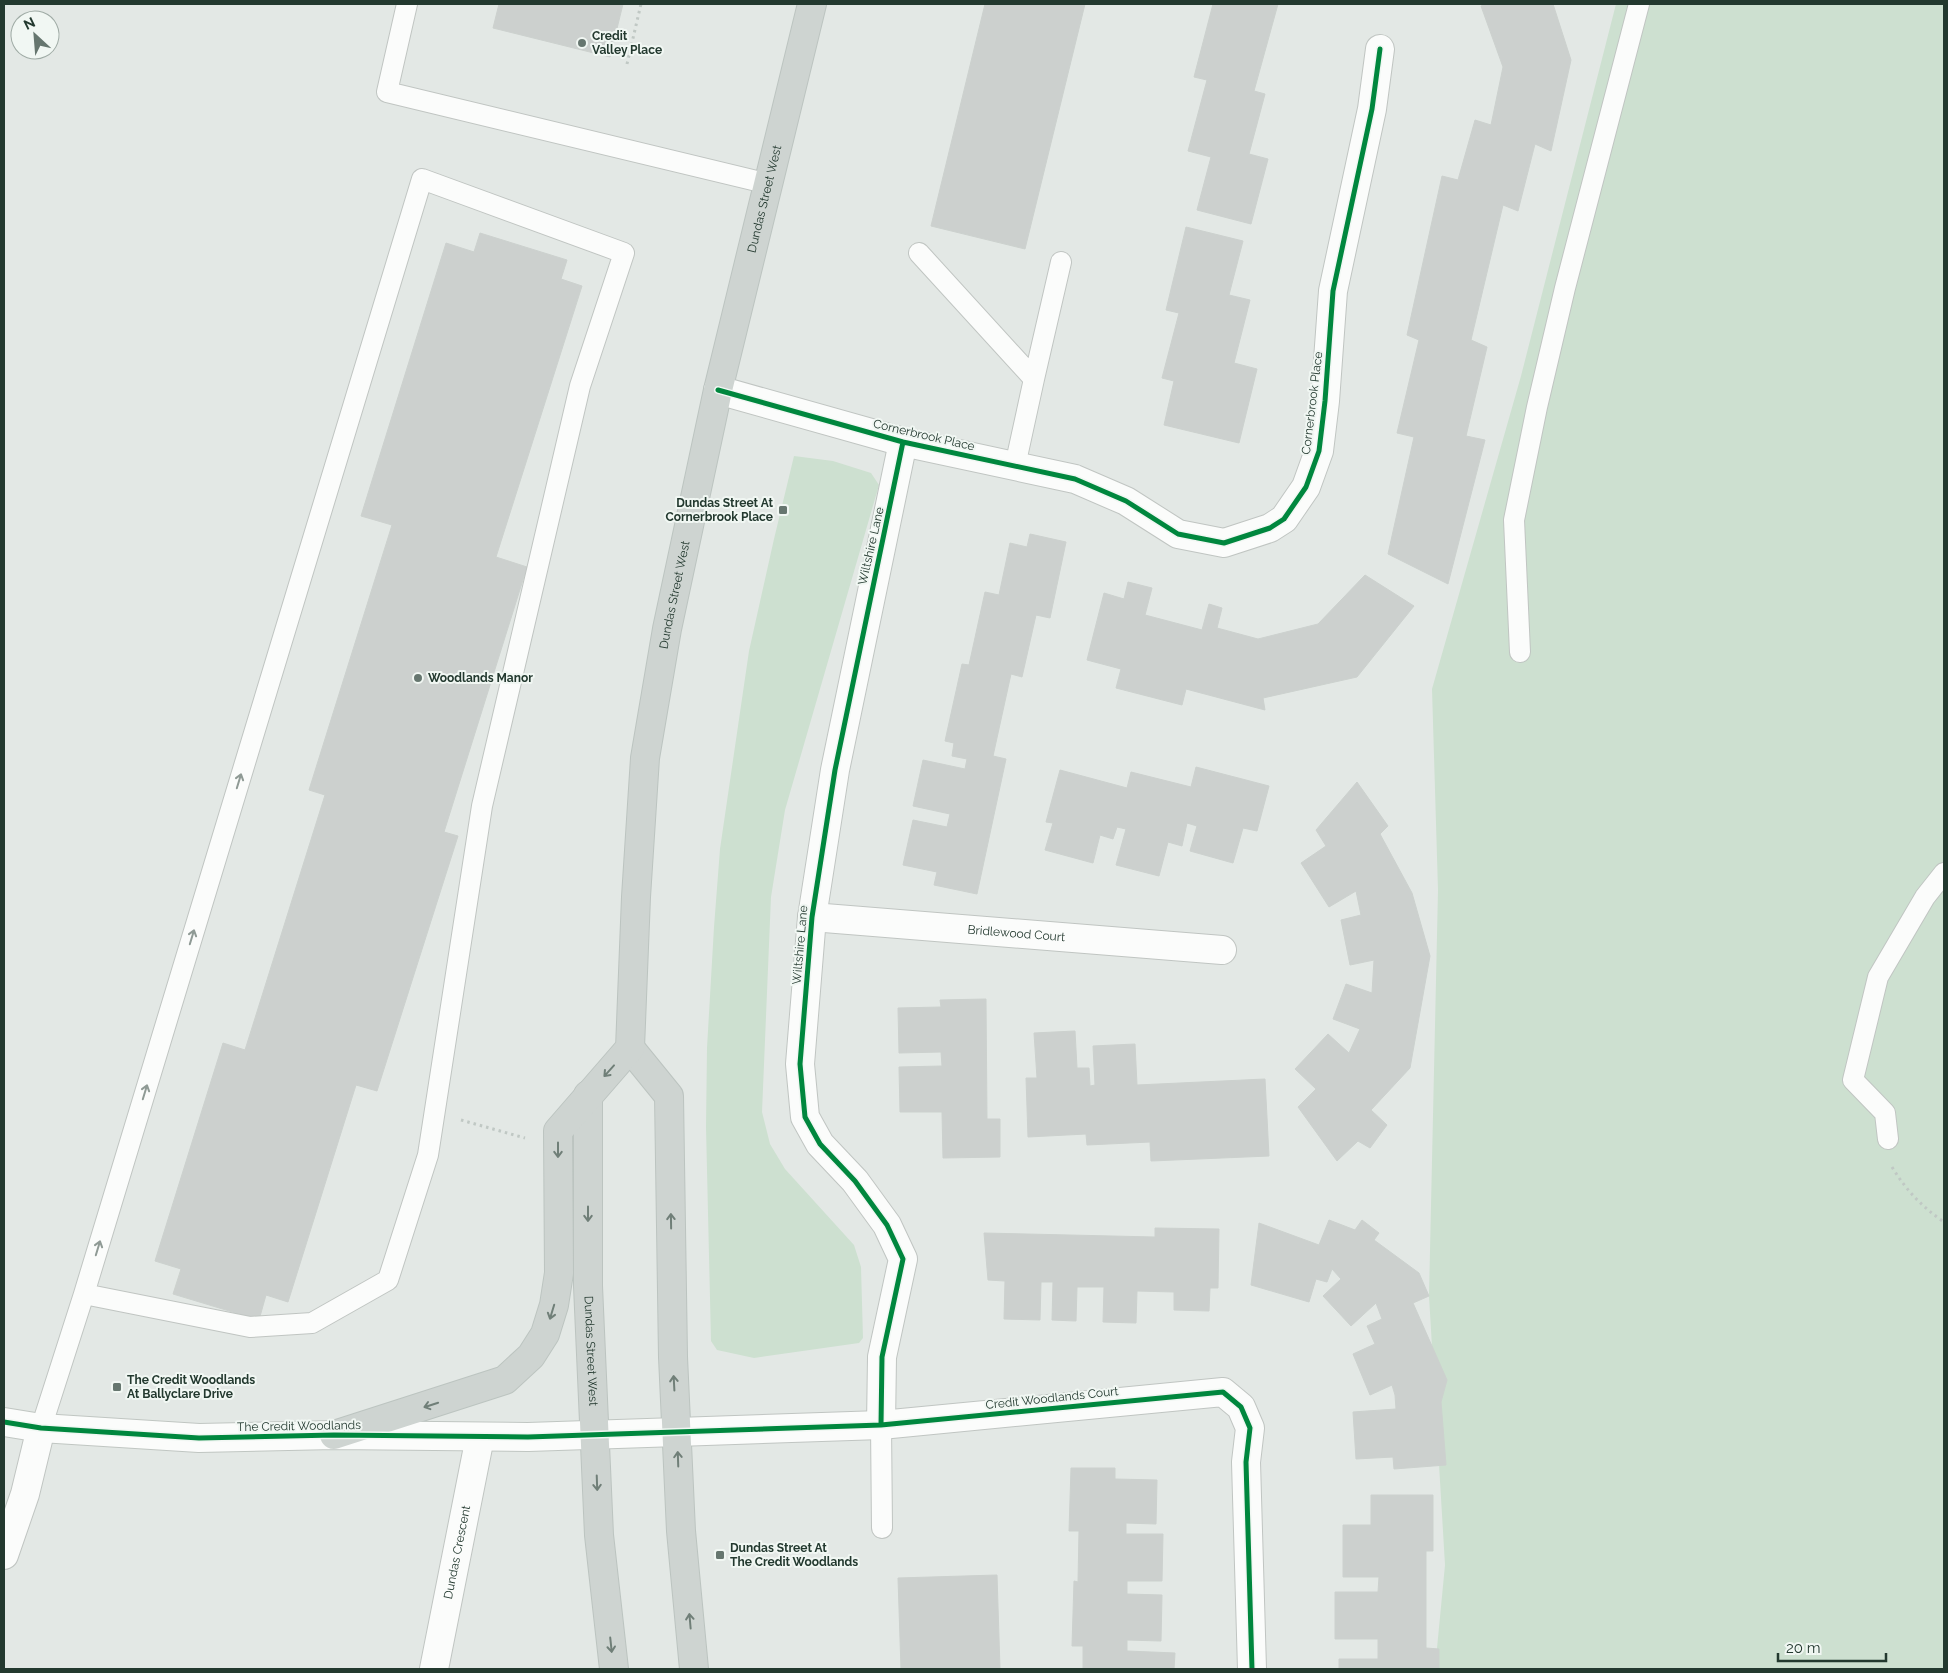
<svg xmlns="http://www.w3.org/2000/svg" width="1948" height="1673" viewBox="0 0 1948 1673" font-family="Raleway,sans-serif">
	<style>
		.green { fill: #cde0d0 }
		.building { fill: #ccd0ce; stroke: #ccd1ce }
		.lines { fill: none; stroke-linecap: round; stroke-linejoin: round }
		.lane-casing { stroke: #c0c5c2; stroke-width: 22 }
		.street-casing { stroke: #c0c5c2; stroke-width: 30 }
		.secondary-casing { stroke: #c0c6c2; stroke-width: 30 }
		.primary-casing { stroke: #bcc4c0; stroke-width: 30 }
		.path { stroke: #c0c8c4; stroke-width: 3; stroke-dasharray: 2.5 4; stroke-linecap: butt }
		.lane { stroke: #fbfcfb; stroke-width: 20 }
		.street { stroke: #fbfcfb; stroke-width: 28 }
		.secondary { stroke: #fbfcfb; stroke-width: 28 }
		.primary { stroke: #ced4d1; stroke-width: 28 }
		.cycleway-casing { stroke: #f1f7f3; stroke-width: 8 }
		.cycleway { stroke: #00873e; stroke-width: 5 }
		.oneway { stroke: #8f9a95 }
		.oneway2 { stroke: #707f78 }
		.poi-dot { fill: #66766f; stroke: #f1f7f3; stroke-width: 2 }
		.labels { text-anchor: middle; dominant-baseline: central; stroke-width: 4; stroke-linejoin: round; paint-order: stroke }
		.poi-label { font-size: 12px; font-weight: bold; fill: #23392f; stroke: #f1f7f3; text-anchor: start }
		.street-label { font-size: 12px; fill: #23392f; stroke: #f1f7f3 }
	</style>
	<rect width="100%" height="100%" fill="#e3e8e5"/>
	<path class="green" d="M1616 4H1944V1669H1435L1445 1565 1429 1296 1438 890 1432 689 1521 376Z
		M794 456 833 461 871 473 879 485 785 810 771 897 762 1112 770 1144 785 1169 854 1245 861 1267 863 1338 859 1343 754 1358 717 1350 711 1341 706 1127 707 1048 714 927 720 849 749 651 774 539Z"/>
	<path class="building" d="M499 4H623L610 57 493 28Z
		M985 4H1085L1025 249 931 226Z
		M1213 4H1278L1254 91 1265 94 1249 154 1268 159 1251 224 1197 210 1211 157 1188 151 1207 80 1194 77Z
		M1486 4H1553L1571 60 1551 151 1535 144 1518 211 1503 205 1471 340 1487 347 1466 436 1485 440 1448 584 1388 554 1414 437 1397 433 1419 340 1407 335 1442 176 1458 180 1475 120 1491 125 1503 67 1481 6Z
		M1186 227 1243 241 1229 295 1250 300 1234 363 1257 369 1239 443 1164 425 1174 381 1162 378 1179 313 1166 310Z
		M480 233 567 260 561 279 582 286 496 557 527 567 444 832 458 836 377 1091 356 1085 288 1302 266 1295 259 1320 173 1294 181 1269 155 1261 223 1043 245 1050 325 795 309 790 392 525 361 516 446 243 474 252Z
		M1030 534 1066 542 1050 618 1036 615 1022 677 1011 674 993 756 1006 759 977 894 934 885 937 872 903 865 913 820 947 827 950 814 913 806 923 760 965 769 967 759 952 756 954 743 945 741 962 664 969 665 985 592 999 595 1010 543 1027 547Z
		M1365 575 1414 606 1357 677 1263 698 1265 710 1186 689 1182 705 1116 688 1121 669 1087 660 1104 593 1124 599 1128 582 1152 588 1145 615 1202 630 1209 604 1222 608 1217 628 1258 639 1318 624Z
		M1196 767 1269 786 1257 831 1243 828 1233 863 1190 851 1197 826 1187 823 1182 846 1168 842 1159 876 1116 865 1126 829 1117 827 1113 839 1100 835 1093 863 1045 850 1053 823 1046 822 1060 770 1127 788 1131 772 1191 787Z
		M1357 782 1388 826 1380 834 1412 893 1430 956 1410 1068 1371 1110 1387 1125 1370 1148 1358 1141 1337 1161 1298 1107 1316 1089 1295 1069 1328 1034 1349 1053 1360 1029 1333 1019 1346 984 1372 993 1374 960 1350 965 1341 920 1361 915 1356 891 1329 907 1301 863 1326 846 1316 830Z
		M986 999 987 1119H1000V1157L943 1158 942 1112H900L899 1067 942 1066 941 1052 899 1053 898 1008 941 1007 940 1000Z
		M1075 1031 1077 1068H1089L1090 1086 1095 1085 1093 1046 1135 1044 1137 1085 1265 1079 1269 1156 1151 1161 1150 1142 1087 1145 1086 1134 1028 1137 1026 1078H1037L1034 1033Z
		M1329 1220 1355 1230 1362 1220 1379 1233 1374 1240 1419 1273 1429 1296 1413 1303 1447 1380 1441 1402 1446 1465 1394 1469 1393 1457 1356 1459 1353 1412 1396 1409 1395 1395 1392 1385 1370 1395 1353 1354 1375 1344 1367 1326 1382 1319 1376 1303 1351 1326 1323 1296 1341 1279 1332 1269 1327 1282 1316 1279 1309 1302 1251 1285 1259 1223 1319 1245Z
		M1155 1228 1219 1229 1218 1288H1210L1209 1311 1174 1310V1292L1137 1291 1136 1323 1103 1322 1104 1287H1077L1076 1321 1052 1320 1053 1282H1041L1040 1320 1004 1319 1005 1281 988 1280 984 1233 1155 1237Z
		M1071 1468H1115V1479L1157 1480 1156 1524 1126 1523V1534H1163L1162 1581H1127V1594L1162 1595 1161 1641 1127 1640V1651L1175 1653 1174 1669H1083V1646H1072L1074 1581 1078 1582 1079 1531H1069Z
		M1371 1495H1433V1551H1426V1648L1439 1649V1669H1339V1659H1378V1639H1335V1592H1378L1379 1577H1343V1525H1371Z
		M997 1575 1000 1669H901L898 1578Z"/>
	<g class="lines">
		<g class="lane-casing">
			<path id="lane" d="M407 4 387 92 769 184
				M919 253 1034 379 1015 466
				M1034 379 1061 262
				M1520 652 1514 520 1537 407 1565 288 1639 4
				M1888 1139 1885 1113 1853 1080 1878 977 1925 897 1944 873
				M881 1425 882 1528
				M41 1428 84 1294 422 179 624 253 580 386 482 806 428 1155 388 1280 312 1323 250 1327 84 1294"/>
		</g>
		<g class="street-casing">
			<g id="street">
				<path d="M718 390 903 442 1075 479 1126 501 1178 534 1224 543 1270 528 1284 519 1306 487 1319 451 1325 401 1333 291 1372 109 1380 49"/>
				<path id="s1" d="M812 917 1222 950"/>
				<path d="M881 1425 882 1357 903 1259 887 1225 855 1181 820 1144 805 1117 800 1064 812 917 835 770 903 442"/>
				<path d="M677 1432 881 1425 1223 1392 1241 1407 1250 1428 1246 1462 1252 1669"/>
				<path d="M4 1555 25 1494 41 1428"/>
				<path id="s2" d="M434 1669 480 1437"/>
			</g>
		</g>
		<g class="secondary-casing">
			<path id="secondary" d="M4 1422 41 1428 199 1438 334 1435 528 1437 677 1432"/>
		</g>
		<g class="primary-casing">
			<g id="primary">
				<path d="M630 1048 669 1096 673 1357 681 1531 694 1669"/>
				<path id="s3" d="M588 1095V1286L599 1535 614 1669"/>
				<path id="s4" d="M334 1435 505 1380 531 1356 545 1334 554 1305 559 1273 558 1131 630 1048 636 897 645 758 667 629 718 390 812 4"/>
			</g>
		</g>
		<path class="path" d="M627 64 641 4
			M461 1120 525 1138
			M1892 1167C1906 1190 1922 1207 1944 1222"/>
		<use href="#lane" class="lane"/>
		<use href="#street" class="street"/>
		<use href="#secondary" class="secondary"/>
		<use href="#primary" class="primary"/>
		<g class="cycleway-casing">
			<path id="cycleway" d="M718 390 903 442 1075 479 1126 501 1178 534 1224 543 1270 528 1284 519 1306 487 1319 451 1325 401 1333 291 1372 109 1380 49
				M4 1422 41 1428 199 1438 334 1435 528 1437 881 1425 1223 1392 1241 1407 1250 1428 1246 1462 1252 1669
				M881 1425 882 1357 903 1259 887 1225 855 1181 820 1144 805 1117 800 1064 812 917 835 770 903 442"/>
		</g>
		<use href="#cycleway" class="cycleway"/>
	</g>
	<defs><path id="oneway-shaft" d="M-6 0H5M1.5-3L5.5 0L1.5 3" fill="none" stroke-width="1.6" stroke-linecap="round" stroke-linejoin="round" transform="scale(1.25)"/></defs>
	<g class="oneway">
		<use href="#oneway-shaft" transform="translate(239 781) rotate(-73)"/>
		<use href="#oneway-shaft" transform="translate(192 937) rotate(-73)"/>
		<use href="#oneway-shaft" transform="translate(145 1092) rotate(-73)"/>
		<use href="#oneway-shaft" transform="translate(98 1248) rotate(-73)"/>
	</g>
	<g class="oneway2">
		<use href="#oneway-shaft" transform="translate(609 1071) rotate(132)"/>
		<use href="#oneway-shaft" transform="translate(558 1150) rotate(90)"/>
		<use href="#oneway-shaft" transform="translate(588 1214) rotate(90)"/>
		<use href="#oneway-shaft" transform="translate(671 1221) rotate(-91)"/>
		<use href="#oneway-shaft" transform="translate(552 1312) rotate(107)"/>
		<use href="#oneway-shaft" transform="translate(674 1383) rotate(-93)"/>
		<use href="#oneway-shaft" transform="translate(431 1405) rotate(162)"/>
		<use href="#oneway-shaft" transform="translate(678 1459) rotate(-92)"/>
		<use href="#oneway-shaft" transform="translate(597 1483) rotate(88)"/>
		<use href="#oneway-shaft" transform="translate(690 1621) rotate(-95)"/>
		<use href="#oneway-shaft" transform="translate(611 1645) rotate(84)"/>
	</g>
	<g class="poi-dot">
		<circle cx="582" cy="43" r="5"/>
		<rect x="778" y="505" width="10" height="10" rx="2.5"/>
		<circle cx="418" cy="678" r="5"/>
		<rect x="112" y="1382" width="10" height="10" rx="2.5"/>
		<rect x="715" y="1550" width="10" height="10" rx="2.5"/>
	</g>
	<g class="labels">
		<g class="poi-label">
			<text x="592" y="36">Credit<tspan x="592" dy="14">Valley Place</tspan></text>
			<text x="773" y="503" text-anchor="end">Dundas Street At<tspan x="773" dy="14">Cornerbrook Place</tspan></text>
			<text x="428" y="678">Woodlands Manor</text>
			<text x="127" y="1380">The Credit Woodlands<tspan x="127" dy="14">At Ballyclare Drive</tspan></text>
			<text x="730" y="1548">Dundas Street At<tspan x="730" dy="14">The Credit Woodlands</tspan></text>
		</g>
		<g class="street-label">
			<text stroke="none"><textPath href="#s4" startOffset="1418">Dundas Street West</textPath></text>
			<text transform="translate(1312 403) rotate(-83)">Cornerbrook Place</text>
			<text transform="translate(924 435) rotate(13)">Cornerbrook Place</text>
			<text transform="translate(871 546) rotate(-77)">Wiltshire Lane</text>
			<text stroke="none"><textPath href="#s4" startOffset="1012">Dundas Street West</textPath></text>
			<text stroke="none"><textPath href="#s1" startOffset="205">Bridlewood Court</textPath></text>
			<text transform="translate(800 945) rotate(-85)">Wiltshire Lane</text>
			<text stroke="none"><textPath href="#s3" startOffset="256">Dundas Street West</textPath></text>
			<text transform="translate(1052 1398) rotate(-6)">Credit Woodlands Court</text>
			<text transform="translate(299 1426) rotate(-1)">The Credit Woodlands</text>
			<text stroke="none"><textPath href="#s2" startOffset="119">Dundas Crescent</textPath></text>
		</g>
	</g>
	<rect width="1948" height="1673" fill="none" stroke="#23392f" stroke-width="10"/>
	<g transform="translate(35 35) rotate(334)"><circle r="24" fill="#f1f7f3" stroke="#9faba5"/>
	<path d="M0-4L9 19L0 12L-9 19Z" fill="#66766f"/>
	<text y="-8" font-size="14" font-weight="bold" text-anchor="middle" fill="#23392f">N</text>
	</g>
	<path d="M1778 1653v8h108v-8" fill="none" stroke="#23392f" stroke-width="2.5"/>
	<text x="1786" y="1653" font-size="15" fill="#23392f" stroke="#f1f7f3" stroke-width="4" paint-order="stroke">20 m</text>
</svg>
